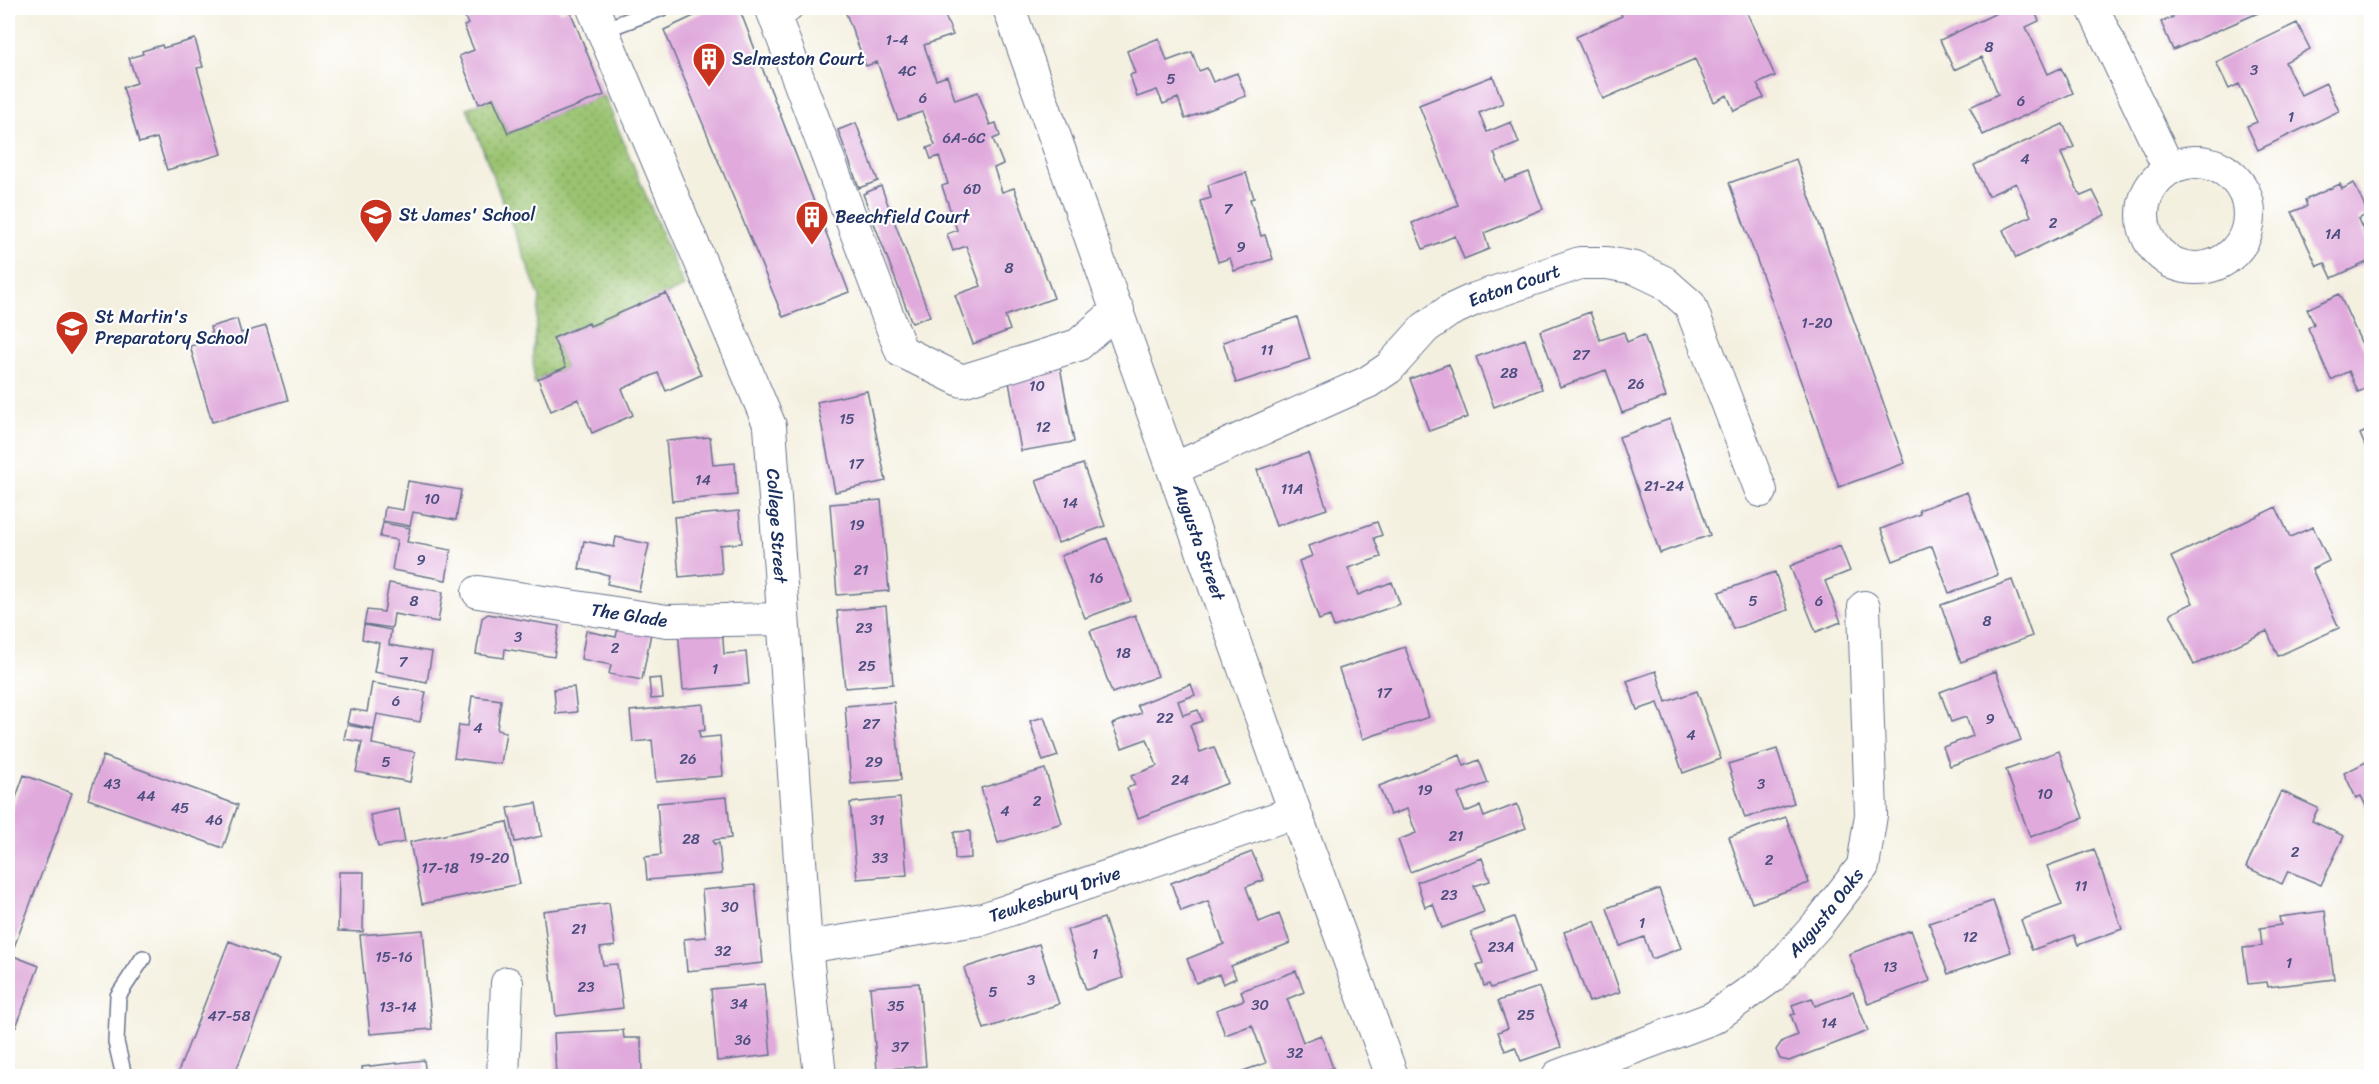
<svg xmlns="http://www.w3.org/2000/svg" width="2379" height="1084" viewBox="0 0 2379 1084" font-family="Sriracha,sans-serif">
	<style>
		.park { fill: url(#park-dots); stroke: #5a7967; stroke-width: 1.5 }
		.building { fill: #e0aadc }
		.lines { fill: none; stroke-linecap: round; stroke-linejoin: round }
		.lane-casing { stroke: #67738c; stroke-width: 18 }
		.street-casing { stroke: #67738c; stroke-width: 34 }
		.lane { stroke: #fff; stroke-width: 15 }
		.street { stroke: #fff; stroke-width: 32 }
		.labels { text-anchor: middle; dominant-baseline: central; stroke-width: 4.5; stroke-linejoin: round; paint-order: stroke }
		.number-label { font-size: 15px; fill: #4c4e7e }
		.poi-label { font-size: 18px; fill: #1b2f5e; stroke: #fff; text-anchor: start }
		.street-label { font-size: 18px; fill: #1b2f5e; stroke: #fff }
	</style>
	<defs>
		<pattern id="park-dots" width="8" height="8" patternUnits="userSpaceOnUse" patternTransform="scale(1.5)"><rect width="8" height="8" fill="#99c370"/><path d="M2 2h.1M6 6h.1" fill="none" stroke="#7c9f5f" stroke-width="1.8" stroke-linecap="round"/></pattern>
	</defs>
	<rect width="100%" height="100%" fill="#fff"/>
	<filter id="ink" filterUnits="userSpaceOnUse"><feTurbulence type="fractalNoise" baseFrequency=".0167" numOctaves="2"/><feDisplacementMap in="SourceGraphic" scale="12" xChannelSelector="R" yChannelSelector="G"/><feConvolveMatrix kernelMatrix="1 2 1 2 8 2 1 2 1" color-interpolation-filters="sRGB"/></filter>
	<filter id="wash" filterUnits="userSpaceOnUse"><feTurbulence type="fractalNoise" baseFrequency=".008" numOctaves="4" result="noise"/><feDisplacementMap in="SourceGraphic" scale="24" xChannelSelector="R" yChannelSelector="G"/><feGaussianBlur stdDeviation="1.35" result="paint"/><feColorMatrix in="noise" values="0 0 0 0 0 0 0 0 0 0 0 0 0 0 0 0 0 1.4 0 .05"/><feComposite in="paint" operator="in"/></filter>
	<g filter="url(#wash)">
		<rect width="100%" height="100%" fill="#f4f0e0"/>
		<path class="park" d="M604 95 684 287 590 326 588 323 553 338 566 367 538 379 534 384 533 350 540 298 467 108 493 98 508 133Z"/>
		<g id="blocks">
			<path class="building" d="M461 8H558L560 12 569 8 604 95 508 133 493 98 479 104 459 56 474 50 464 26 468 24Z
				M711 8H739L849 292 783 317 664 30Z
				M844 8H942L953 35 924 45 936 80 947 76 955 100 978 92 990 125 996 123 1000 136 993 139 1003 164 994 168 1002 192 1014 188 1054 298 1005 316 1010 330 973 344 955 295 981 286 966 246 953 251 947 234 957 230 942 186 948 184 939 156 931 159 927 148 935 145 922 112 898 120 877 62 866 66Z
				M1618 8H1745L1775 76 1757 84 1764 98 1734 111 1727 95 1714 102 1695 59 1603 99 1576 37 1622 16Z
				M2007 8H2033L2039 21 2026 27 2039 54 2048 74 2061 68 2073 93 1983 135 1970 107 1998 94 1991 77 1982 57 1954 70 1940 40Z
				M2169 8H2256L2258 13 2173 50 2161 22 2173 17Z
				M2297 23 2310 49 2285 62 2301 95 2326 83 2339 111 2258 150 2247 126 2257 122 2239 84 2229 89 2216 62Z
				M1159 38 1167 61 1192 52 1199 71 1207 68 1213 82 1237 73 1246 96 1185 119 1178 98 1163 104 1157 90 1137 97 1130 75 1135 73 1127 51Z
				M195 39 203 67 197 68 222 154 167 170 157 138 139 143 123 87 137 83 129 58 143 54 142 51 162 45 163 48Z
				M1493 76 1503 103 1479 113 1487 132 1511 122 1519 143 1494 153 1505 181 1529 172 1543 209 1484 233 1489 249 1464 259 1455 236 1423 249 1412 223 1458 205 1419 105Z
				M856 123 878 181 859 188 838 130Z
				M2063 124 2074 147 2061 153 2074 183 2081 196 2093 191 2105 215 2016 258 2003 230 2031 216 2016 183 1988 196 1974 165Z
				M1796 159 1905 463 1839 487 1729 183Z
				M1246 173 1254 198 1250 199 1261 236 1265 235 1273 259 1234 271 1230 258 1218 262 1200 201 1211 198 1208 185Z
				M2354 183 2368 214 2358 219 2372 249V260L2332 278 2325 263 2317 266 2292 212 2307 206 2305 200 2340 184 2342 189Z
				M881 186 930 316 912 323 863 194Z
				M666 293 701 375 666 391 658 373 622 389 633 415 592 433 578 399 551 411 538 379 566 367 553 338 589 323 590 326Z
				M2339 294 2372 366V386L2358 392 2349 371 2331 380 2308 328 2314 324 2307 309Z
				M1590 312 1600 340 1624 332 1627 342 1644 335 1666 397 1622 413 1606 370 1560 387 1540 331Z
				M1297 317 1310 359 1236 383 1223 342Z
				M237 319 241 333 266 326 288 400 212 422 190 346 213 340 210 327Z
				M1525 339 1542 389 1494 407 1476 357Z
				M1059 361 1074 442 1021 451 1007 370Z
				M1449 364 1468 417 1429 431 1410 379Z
				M867 391 886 481 835 492 817 402Z
				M1670 419 1710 535 1660 553 1619 437Z
				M2371 429V460L2360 434Z
				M710 437 713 465 735 463 737 495 672 501 666 441Z
				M1308 453 1327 509 1276 526 1257 470Z
				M1083 464 1105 526 1058 543 1036 480Z
				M408 481 461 490 456 520 413 512 410 526 383 521 385 507 403 510Z
				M1967 492 1998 575 1949 593 1932 546 1893 561 1881 529 1920 514 1919 510Z
				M881 500 889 591 837 595 830 504Z
				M2276 507 2290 537 2313 527 2329 561 2312 569 2339 628 2278 656 2267 631 2194 665 2170 614 2193 603 2171 557Z
				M739 511 742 543 720 545 722 573 679 577 674 517Z
				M1377 522 1382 535 1374 538 1381 557 1348 568 1358 595 1392 582 1400 604 1334 627 1330 616 1319 620 1299 561 1312 556 1308 546Z
				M383 523 410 528 407 542 451 550 446 580 392 570 397 540 380 537Z
				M616 537 649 544 639 591 607 584 609 575 579 569 584 541 614 547Z
				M1107 538 1131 601 1085 618 1061 556Z
				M1840 546 1850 571 1825 581 1841 622 1816 632 1790 566Z
				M1775 572 1788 610 1733 629 1719 592Z
				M2012 580 2032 636 1961 662 1941 605Z
				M389 583 443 592 438 622 394 614 392 628 364 624 367 610 384 612Z
				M886 606 893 684 845 688 837 611Z
				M488 614 559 626 554 657 505 649 504 658 476 654 482 618Z
				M1135 615 1158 676 1112 693 1090 631Z
				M364 625 391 630 389 645 432 652 427 682 374 672 379 643 362 639Z
				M722 626 724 654 746 652 749 684 683 690 678 630Z
				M618 627 651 633 642 680 609 674 611 665 581 659 586 631 616 637Z
				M1405 647 1429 717 1363 739 1339 669Z
				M1656 671 1666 702 1697 691 1721 759 1683 773 1658 703 1637 710 1627 681Z
				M1996 671 2021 740 1950 766 1943 747 1973 736 1966 717 1951 722 1940 692Z
				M661 678 663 698 651 699 649 679Z
				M372 683 426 692 420 722 377 714 374 729 347 723 350 709 367 712Z
				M1191 684 1195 695 1178 701 1183 715 1198 710 1202 721 1190 725 1200 752 1214 747 1228 783 1138 818 1127 788 1135 785 1131 776 1157 766 1147 739 1122 748 1112 724 1141 713 1137 705Z
				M574 687 577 712 556 714 554 689Z
				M472 696 501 700 497 730 506 732 501 764 454 758 459 725 468 726Z
				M894 702 901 780 851 784 845 706Z
				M703 704 705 730 699 731 700 738 720 736 723 776 656 782 652 740 633 742 630 711Z
				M1044 717 1058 756 1043 761 1030 721Z
				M347 725 374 730 372 744 415 752 410 782 356 772 362 742 344 739Z
				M1777 749 1794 803 1745 818 1728 764Z
				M2059 751 2083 818 2030 837 2006 770Z
				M1460 755 1464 766 1479 760 1488 783 1458 794 1465 812 1480 806 1484 817 1517 804 1526 828 1410 872 1398 840 1416 833 1407 809 1390 815 1379 786Z
				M103 756 238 805 223 848 88 799Z
				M2372 759V818L2361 796 2356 798 2344 773Z
				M1045 769 1062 823 998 843 981 788Z
				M24 775 72 793 11 955 39 966 16 1027 8 1024V820Z
				M2281 791 2318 808 2312 821 2344 836 2321 885 2288 871 2282 884 2246 867Z
				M727 797 731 838 713 840 714 844 719 843 722 874 647 880 645 857 661 855 657 803Z
				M900 798 907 875 857 879 850 803Z
				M536 803 542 836 515 842 508 808Z
				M399 809 405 842 378 847 370 815Z
				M1786 817 1809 883 1752 903 1729 837Z
				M507 822 520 884 422 904 410 842Z
				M970 831 971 858 955 859 954 832Z
				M2094 849 2122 929 2078 945 2074 935 2032 950 2021 920 2062 905 2047 866Z
				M1252 852 1264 880 1246 887 1259 922 1279 914 1290 943 1231 966 1236 978 1223 984 1219 974 1196 983 1187 959 1224 944 1208 901 1181 911 1171 883Z
				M1482 858 1490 881 1474 886 1484 912 1442 928 1433 904 1425 907 1417 882Z
				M339 872H364L363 932 338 931Z
				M755 885 763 963 687 971 684 939 706 937 702 890Z
				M1659 889 1681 948 1652 959 1644 937 1620 946 1607 908Z
				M1993 901 2011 952 1948 974 1929 923Z
				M609 903 615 946 600 948 603 965 617 964 623 1008 556 1016 543 911Z
				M2325 911 2334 979 2268 987 2267 982 2248 984 2243 948 2262 946 2260 928 2281 925 2279 917Z
				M1514 917 1534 973 1491 988 1489 984 1484 986 1477 965 1483 963 1471 932Z
				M1104 918 1123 978 1086 990 1067 930Z
				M1595 921 1620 992 1589 1002 1564 932Z
				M423 930 432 1029 370 1034 360 935Z
				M1911 930 1930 981 1868 1004 1849 954Z
				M229 941 279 960 234 1076H189L178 1072Z
				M1039 944 1059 1004 984 1029 964 968Z
				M1296 971 1304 992 1287 999 1303 1042 1321 1035 1333 1068 1309 1076H1238L1237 1073 1266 1063 1252 1025 1225 1035 1216 1010 1244 1000 1241 991Z
				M919 983 926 1066 877 1070 870 987Z
				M764 984 771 1055 717 1061 711 989Z
				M1539 987 1561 1047 1521 1061 1515 1047 1505 1051 1498 1032 1508 1028 1498 1001Z
				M1853 992 1868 1031 1789 1061 1780 1059 1776 1050 1782 1041 1798 1035 1791 1015 1795 1014 1792 1005 1812 998 1815 1006Z
				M623 1030 624 1038H641L642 1076H556L554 1033Z
				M424 1060 426 1076H363L362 1067Z"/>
		</g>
	</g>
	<g filter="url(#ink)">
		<use href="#blocks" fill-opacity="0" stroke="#67738c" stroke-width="1.5"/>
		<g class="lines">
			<g class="lane-casing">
				<path id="lane" d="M603 30 662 8
					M124 1076 116 1042 118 996 143 958"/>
			</g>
			<g class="street-casing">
				<g id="street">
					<path id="s1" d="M593 8 770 426 806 947 820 1076"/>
					<path d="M786 8 773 12 901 351 962 381 1078 345 1118 310"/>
					<path id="s2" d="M1009 8 1295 812 1392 1076"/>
					<path d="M2093 8 2169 169"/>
					<circle cx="2196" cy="215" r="53"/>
					<path id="s3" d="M1173 469 1368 382 1389 368 1425 328 1449 311 1475 299 1580 263H1607L1635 268 1664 282 1690 305 1761 491"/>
					<path id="s4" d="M478 592 667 621 782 619"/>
					<path id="s5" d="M806 947 983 919 1295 812"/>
					<path d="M503 1076 507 983"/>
					<path id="s6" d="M1558 1076 1713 1018 1771 977 1819 923 1863 866 1871 815 1864 607"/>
				</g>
			</g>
			<use href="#lane" class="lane"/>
			<use href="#street" class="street"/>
		</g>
	</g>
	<defs>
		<g id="building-pin" transform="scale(1.725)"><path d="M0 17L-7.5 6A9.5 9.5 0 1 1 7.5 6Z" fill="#c8321e" stroke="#fff"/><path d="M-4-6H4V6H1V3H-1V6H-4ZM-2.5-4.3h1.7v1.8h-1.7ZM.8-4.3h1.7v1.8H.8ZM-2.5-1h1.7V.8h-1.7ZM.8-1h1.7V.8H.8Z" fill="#fff"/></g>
		<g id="school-pin" transform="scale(1.725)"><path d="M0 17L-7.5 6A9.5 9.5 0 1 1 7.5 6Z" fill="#c8321e" stroke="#fff"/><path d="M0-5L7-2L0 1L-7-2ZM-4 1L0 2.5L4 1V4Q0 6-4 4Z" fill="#fff"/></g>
	</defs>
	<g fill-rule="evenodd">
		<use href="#building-pin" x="709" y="59"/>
		<use href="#school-pin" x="376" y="215"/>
		<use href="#building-pin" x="812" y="217"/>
		<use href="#school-pin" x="72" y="327"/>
	</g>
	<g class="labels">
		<g class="number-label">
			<text x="897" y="40">1-4</text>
			<text x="1989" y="47">8</text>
			<text x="2254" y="70">3</text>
			<text x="907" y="71">4C</text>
			<text x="1171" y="79">5</text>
			<text x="923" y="98">6</text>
			<text x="2021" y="101">6</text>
			<text x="2291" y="117">1</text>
			<text x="964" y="138">6A-6C</text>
			<text x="2025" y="159">4</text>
			<text x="972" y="189">6D</text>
			<text x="1228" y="209">7</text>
			<text x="2053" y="223">2</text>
			<text x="2333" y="234">1A</text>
			<text x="1241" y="247">9</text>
			<text x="1009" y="268">8</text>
			<text x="1817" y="323">1-20</text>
			<text x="1267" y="350">11</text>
			<text x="1581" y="355">27</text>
			<text x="1509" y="373">28</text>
			<text x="1636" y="384">26</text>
			<text x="1037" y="386">10</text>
			<text x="847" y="419">15</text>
			<text x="1043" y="427">12</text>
			<text x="856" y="464">17</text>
			<text x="703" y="480">14</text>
			<text x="1664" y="486">21-24</text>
			<text x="1292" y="489">11A</text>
			<text x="432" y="499">10</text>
			<text x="1070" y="503">14</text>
			<text x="857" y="525">19</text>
			<text x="421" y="560">9</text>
			<text x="861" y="570">21</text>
			<text x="1096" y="578">16</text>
			<text x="414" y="601">8</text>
			<text x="1753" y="601">5</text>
			<text x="1819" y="601">6</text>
			<text x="1987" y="621">8</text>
			<text x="864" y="628">23</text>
			<text x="518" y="637">3</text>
			<text x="615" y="648">2</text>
			<text x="1123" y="653">18</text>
			<text x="403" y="662">7</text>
			<text x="867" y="666">25</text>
			<text x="715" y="669">1</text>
			<text x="1384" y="693">17</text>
			<text x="396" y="701">6</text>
			<text x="1165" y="718">22</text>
			<text x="1990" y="719">9</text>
			<text x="871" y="724">27</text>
			<text x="478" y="728">4</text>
			<text x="1691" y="735">4</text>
			<text x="688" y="759">26</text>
			<text x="386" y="762">5</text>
			<text x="874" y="762">29</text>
			<text x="1180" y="780">24</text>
			<text x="112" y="784">43</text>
			<text x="1761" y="784">3</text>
			<text x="1425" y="790">19</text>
			<text x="2045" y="794">10</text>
			<text x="146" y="796">44</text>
			<text x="1037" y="801">2</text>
			<text x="180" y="808">45</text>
			<text x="1005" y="811">4</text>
			<text x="214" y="820">46</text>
			<text x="877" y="820">31</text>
			<text x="1456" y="836">21</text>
			<text x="691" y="839">28</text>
			<text x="2295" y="852">2</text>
			<text x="489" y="858">19-20</text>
			<text x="880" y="858">33</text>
			<text x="1769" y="860">2</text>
			<text x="440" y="868">17-18</text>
			<text x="2081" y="886">11</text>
			<text x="1449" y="895">23</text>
			<text x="730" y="907">30</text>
			<text x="1642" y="923">1</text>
			<text x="579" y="929">21</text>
			<text x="1970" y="937">12</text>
			<text x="1501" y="947">23A</text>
			<text x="723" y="951">32</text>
			<text x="1095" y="954">1</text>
			<text x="394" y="957">15-16</text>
			<text x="2289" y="963">1</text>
			<text x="1890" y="967">13</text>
			<text x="1031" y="980">3</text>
			<text x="586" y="987">23</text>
			<text x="993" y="992">5</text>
			<text x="739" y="1004">34</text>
			<text x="1260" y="1005">30</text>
			<text x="896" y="1006">35</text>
			<text x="398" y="1007">13-14</text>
			<text x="1526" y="1015">25</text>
			<text x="229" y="1016">47-58</text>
			<text x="1829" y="1023">14</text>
			<text x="743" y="1040">36</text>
			<text x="900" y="1047">37</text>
			<text x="1295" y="1053">32</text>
		</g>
		<g class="poi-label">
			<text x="732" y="59">Selmeston Court</text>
			<text x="399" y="215">St James' School</text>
			<text x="835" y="217">Beechfield Court</text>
			<text x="95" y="317">St Martin's<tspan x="95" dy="21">Preparatory School</tspan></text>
		</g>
		<g class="street-label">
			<text stroke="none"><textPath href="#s3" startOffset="392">Eaton Court</textPath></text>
			<text stroke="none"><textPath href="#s1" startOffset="554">College Street</textPath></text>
			<text stroke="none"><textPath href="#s2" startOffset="567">Augusta Street</textPath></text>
			<text stroke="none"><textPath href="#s4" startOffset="153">The Glade</textPath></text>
			<text stroke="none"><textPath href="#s5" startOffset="255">Tewkesbury Drive</textPath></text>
			<text stroke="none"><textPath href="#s6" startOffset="321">Augusta Oaks</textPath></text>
		</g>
	</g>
	<rect width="2379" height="1084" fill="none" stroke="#fff" stroke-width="30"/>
</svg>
